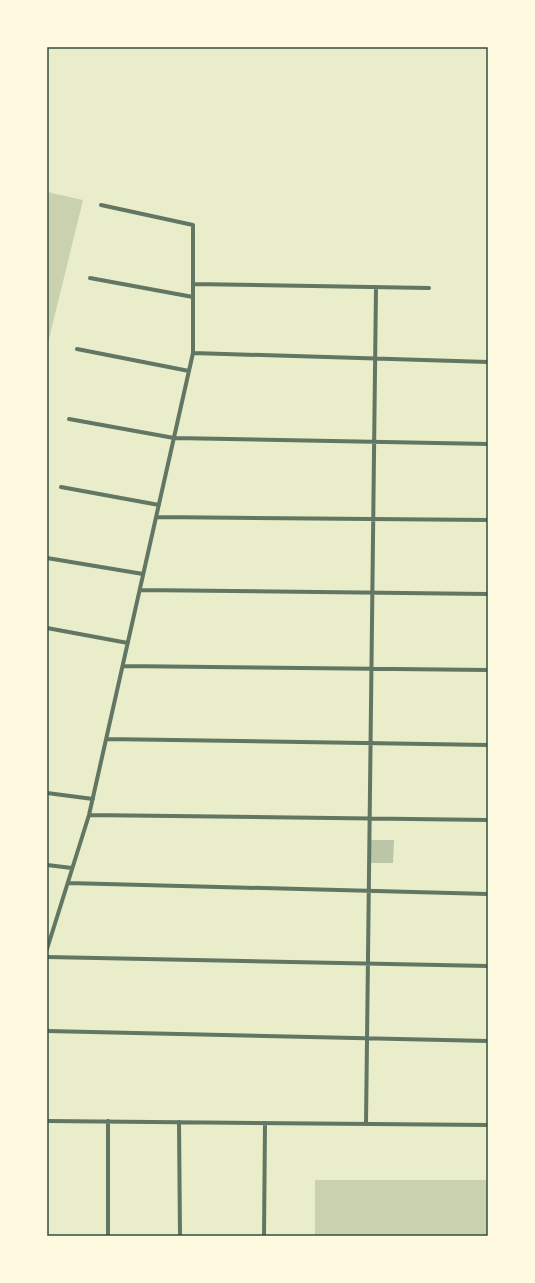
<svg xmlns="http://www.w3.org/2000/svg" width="535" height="1283" viewBox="0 0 535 1283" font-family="'IBM Plex Serif',serif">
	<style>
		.green { fill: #cad2ad }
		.building { fill: #bcc5a7 }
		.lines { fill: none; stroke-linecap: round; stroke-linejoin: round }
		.minor { stroke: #617663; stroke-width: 4 }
		.neatline { fill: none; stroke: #344e41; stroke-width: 1.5 }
	</style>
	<rect width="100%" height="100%" fill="#e9edc9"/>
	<path class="green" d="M47 192 83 200 47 347Z
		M315 1180H488V1236H315Z"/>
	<path class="building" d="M370 840H394L393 863H370Z"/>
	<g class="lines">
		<path class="minor" d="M90 278 193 297
			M193 284 429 288
			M77 349 189 371
			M193 353 488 362
			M69 419 174 438 488 444
			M61 487 159 505
			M156 517 488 520
			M47 558 143 574
			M140 590 488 594
			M47 628 128 643
			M123 666 488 670
			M106 739 488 745
			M47 793 93 799
			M89 815 488 820
			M47 865 72 868
			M68 883 488 894
			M47 949 89 815 193 353V225L101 205
			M47 957 488 966
			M47 1031 488 1041
			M47 1121 488 1125
			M108 1121V1236
			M179 1122 180 1236
			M366 1124 376 287
			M264 1236 265 1123"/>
	</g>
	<rect width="535" height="1283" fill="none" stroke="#fefae0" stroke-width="96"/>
	<rect x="48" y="48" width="439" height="1187" class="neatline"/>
</svg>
